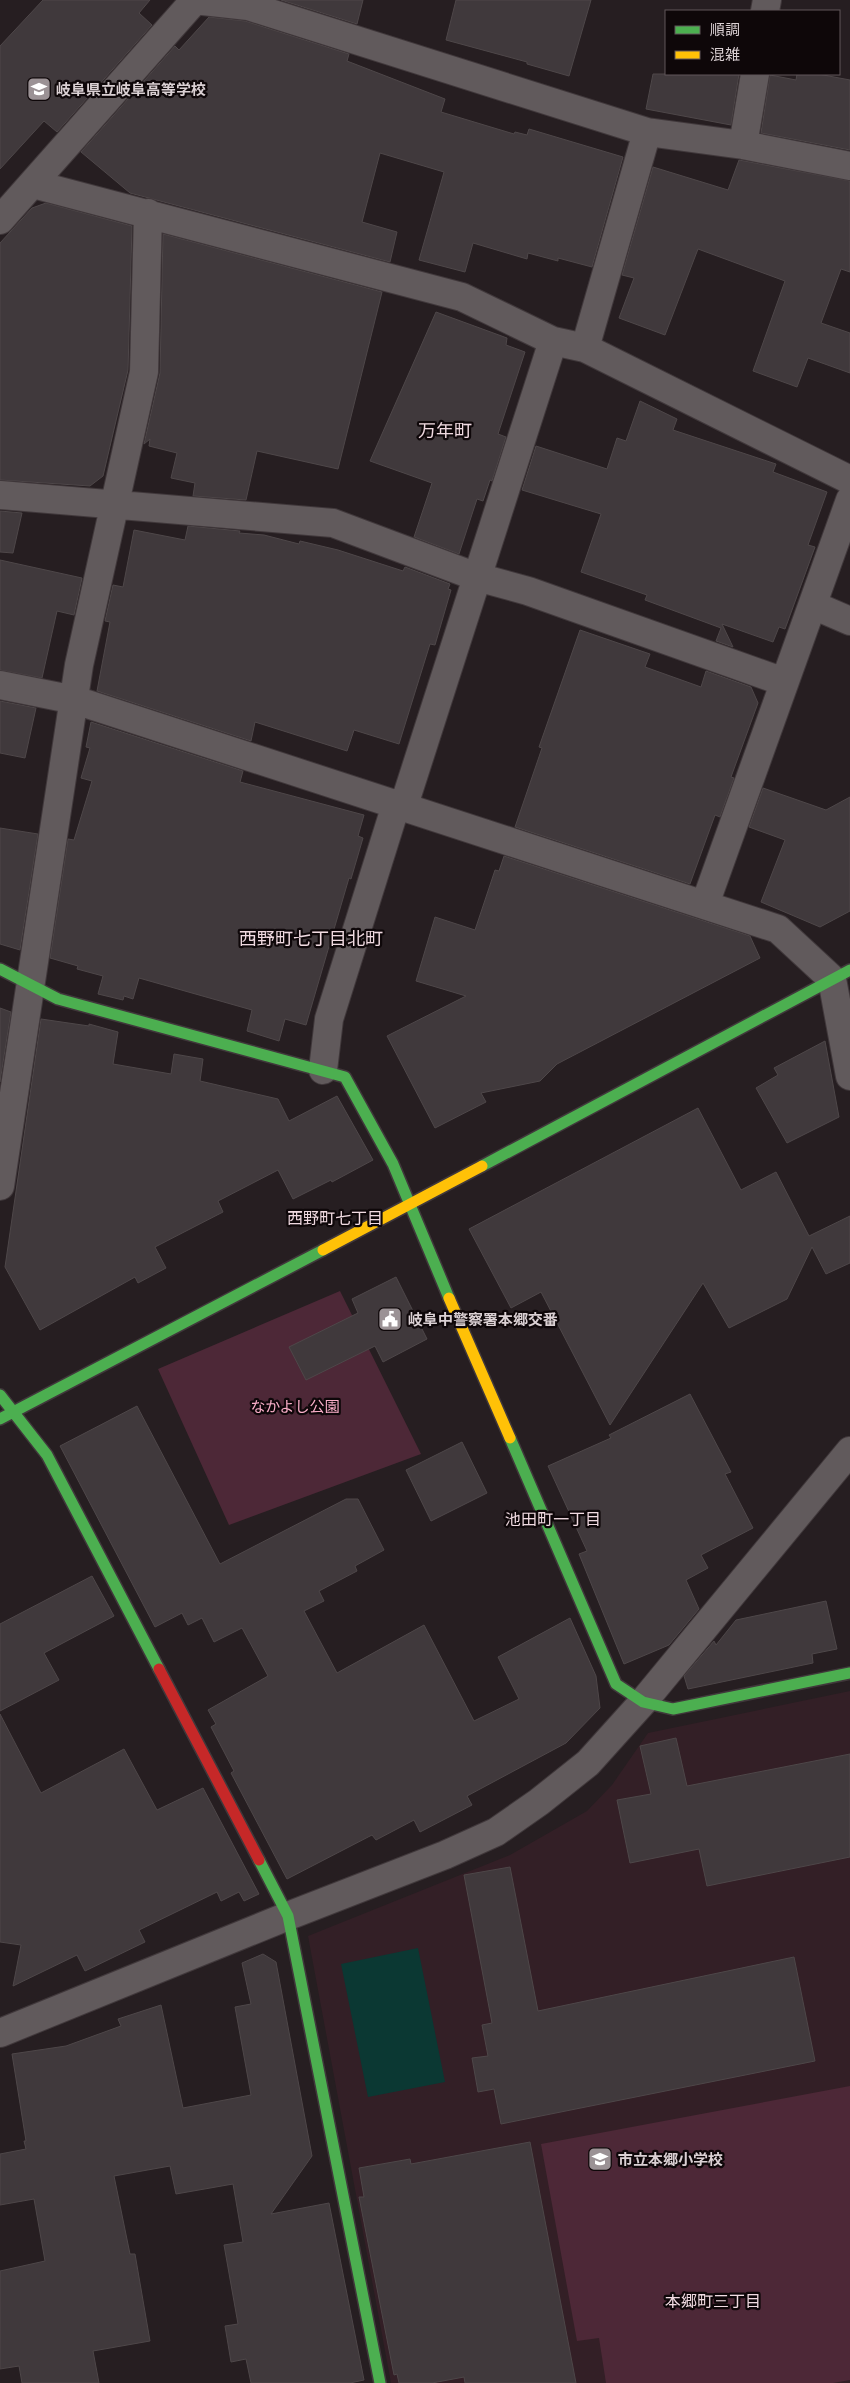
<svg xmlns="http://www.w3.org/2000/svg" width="850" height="2383" viewBox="0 0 850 2383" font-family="Quicksand,'Noto Sans JP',sans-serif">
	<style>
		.built { fill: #331f26 }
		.green { fill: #4d2837 }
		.water { fill: #0b3833 }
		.building { fill: #40393c; stroke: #4e4749 }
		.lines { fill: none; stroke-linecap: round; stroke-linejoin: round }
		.street-casing { stroke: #40383b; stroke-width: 30 }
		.fast-casing { stroke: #40383b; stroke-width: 14 }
		.slow-casing { stroke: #40383b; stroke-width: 14 }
		.jam-casing { stroke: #40383b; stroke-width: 14 }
		.street { stroke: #615a5c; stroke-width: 28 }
		.fast { stroke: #4caf50; stroke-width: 11 }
		.slow { stroke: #ffc107; stroke-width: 11 }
		.jam { stroke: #c62828; stroke-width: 11 }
		.labels { text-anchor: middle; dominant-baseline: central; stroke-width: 4.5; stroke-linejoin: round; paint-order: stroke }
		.poi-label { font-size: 15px; font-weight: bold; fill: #dad0d3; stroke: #0e0709; text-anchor: start }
		.park-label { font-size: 15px; fill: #faafc9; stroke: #0e0709 }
		.neighbourhood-label { font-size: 16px; fill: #f0dae1; stroke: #0e0709 }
		.quarter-label { font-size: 18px; fill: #f0dae1; stroke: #0e0709 }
	</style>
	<rect width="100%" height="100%" fill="#261e21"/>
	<path class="built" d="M850 1691V2383H391L308 1936 510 1855 587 1811 612 1785 648 1733Z"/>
	<path class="green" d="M340 1291 421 1454 229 1525 158 1369Z
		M850 2086V2380L833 2383H606L599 2338 577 2341 541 2144Z"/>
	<path class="water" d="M418 1948 445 2082 368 2097 341 1964Z"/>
	<path class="building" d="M43 0H150L139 13 152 25 57 132 44 121 0 169V46Z
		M281 0H363L357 24Z
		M456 0H591L569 76 527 64V62L446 40Z
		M209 17 245 21 349 54 347 61 445 99 441 112 514 134 515 132 527 135 529 129 623 157 592 267 558 258V261L528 253 527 259 473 243 465 272 419 260 444 172 380 153 362 222 397 232 390 262 130 193 81 152 175 46 179 50Z
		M653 74H739L731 125 646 109Z
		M797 74H818L850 80V150L761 133 770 75 796 80Z
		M739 160 850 181V272L841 269 821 323 850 333V373L808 358 797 387 753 371 785 281 698 249 665 335 619 318 634 278 622 275 653 167 728 190Z
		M46 203 132 226 128 370 103 476 90 486 0 480V243L32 208Z
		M163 234 382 292 338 469 257 451 246 500 193 496 195 483 171 478 177 453 149 446 150 439 144 444 160 373Z
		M436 312 507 338 506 345 525 352 498 434 506 437 492 481 490 480 483 501 477 499 459 554 414 537 432 483 370 461Z
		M640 401 677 419 673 430 776 464 773 472 827 492 808 545 815 547 785 629 779 627 773 642 722 624 733 647 716 641 721 628 645 600 647 595 581 572 601 514 522 490 536 446 607 469 617 438 626 441Z
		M0 511 22 513 13 553 0 552Z
		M188 526 240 531 239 533 264 535 299 544 300 541 338 550 403 571 405 567 450 584 448 589 451 590 435 645 430 644 399 744 354 730 347 751 255 722 251 741 97 691 110 622 105 621 113 585 123 587 134 530 185 540Z
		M0 560 82 578 74 615 57 611 42 678 0 670Z
		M580 630 650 654 645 667 701 687 706 671 751 687 758 703 731 777 734 778 720 817 715 815 690 884 515 827 542 748 539 747Z
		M0 701 36 708 25 758 0 753Z
		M91 722 243 771 240 782 364 815 358 836 363 838 351 879 349 878 306 1025 285 1019 279 1041 247 1031 252 1010 139 978 133 999 124 996 123 1000 98 994 103 976 77 969 78 966 50 958 68 839 74 840 92 781 81 778 90 748 86 747Z
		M763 788 826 810 850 797V911L820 927 761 902 785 840 749 827Z
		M0 828 38 834 20 950 0 944Z
		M504 856 750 936 760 958 557 1064 540 1081 481 1093 486 1102 435 1128 387 1036 466 996 416 981 435 917 475 930 495 870 499 871Z
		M0 1008 11 1012 0 1082Z
		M41 1019 89 1026V1024L118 1032 113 1064 171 1074 174 1054 203 1059 200 1081 278 1099 289 1121 337 1096 373 1160 332 1182 331 1180 293 1199 278 1170 218 1201 223 1212 155 1247 166 1268 138 1283 135 1277 40 1330 5 1267Z
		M825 1041 839 1117 787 1143 756 1088 778 1075 774 1068Z
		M698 1108 741 1190 776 1172 809 1236 850 1216V1263L826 1274 812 1247 787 1299 729 1328 703 1283 610 1425 541 1292 511 1308 469 1229Z
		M396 1277 427 1339 383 1362 375 1346 306 1380 289 1347 358 1313 352 1299Z
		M690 1394 731 1472 725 1474 753 1528 701 1555 708 1568 686 1580 699 1609 669 1645 624 1664 579 1554 587 1551 548 1466 611 1438 609 1435Z
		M137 1406 220 1564 346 1499H358L384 1550 355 1566 357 1571 319 1591 324 1601 304 1611 337 1673 424 1625 474 1721 519 1699 498 1657 570 1618 596 1676 600 1708 566 1743 467 1796 472 1805 420 1832 414 1820 376 1840 372 1835 287 1879 231 1773 234 1771 211 1727 216 1724 208 1710 268 1676 242 1628 214 1642 202 1618 188 1625 182 1613 155 1627 60 1446Z
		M462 1442 487 1493 431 1521 406 1470Z
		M92 1576 114 1616 44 1653 59 1680 0 1711V1624Z
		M826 1601 837 1649 812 1654 813 1663 688 1689 684 1676 714 1641 716 1645 736 1620Z
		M0 1714 41 1793 124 1749 157 1810 203 1788 259 1894 244 1901 239 1892 221 1901 217 1892 139 1930 145 1942 85 1971 77 1955 13 1986 21 1945 0 1942Z
		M676 1738 687 1786 850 1754V1857L707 1886 699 1849 630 1863 617 1800 651 1794 640 1746Z
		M510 1867 538 2011 794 1957 815 2061 501 2124 494 2089 478 2092 472 2058 488 2056 482 2025 492 2023 464 1875Z
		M263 1954 276 1962 312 2156 271 2214 329 2203 364 2380 350 2383H251L246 2359 231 2362 225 2326 238 2324 224 2245 243 2242 233 2184 176 2194 170 2166 114 2176 130 2254H135L150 2341 93 2351 99 2383H22L19 2366 0 2369V2271L45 2261 34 2199 0 2205V2154L26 2149 24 2141H26L12 2054 66 2046 121 2026 118 2019 161 2005 183 2108 251 2095 235 2007 251 2004 242 1963Z
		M530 2142 576 2383H465L464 2377 432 2383H399L397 2374 394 2375 359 2197H364L359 2168 410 2159 411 2164Z"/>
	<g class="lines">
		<g class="street-casing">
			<path id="street" d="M194 0 248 6 647 132 743 145 850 166
				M765 11 767 0
				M743 145 755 74
				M33 184 462 297 553 341 585 348 850 480
				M0 220 195 0
				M585 348 647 132
				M0 495 333 523 477 577 528 591 784 682
				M813 605 850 621
				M0 685 75 700 778 929 832 979 850 1076
				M403 808 553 341
				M705 904 850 500
				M323 1070 329 1019 396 805
				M0 1186 79 665 144 372 148 213
				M0 2033 288 1916 445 1855 496 1832 539 1802 588 1763 643 1702 850 1451"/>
		</g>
		<g class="fast-casing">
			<path id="fast" d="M0 969 58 999 345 1077 393 1164 449 1298
				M482 1166 850 970
				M0 1395 47 1455 159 1669
				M0 1419 323 1250
				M510 1438 616 1684 643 1702 673 1709 850 1673
				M259 1860 288 1916 380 2383"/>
		</g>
		<g class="slow-casing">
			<path id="slow" d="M323 1250 482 1166
				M449 1298 510 1438"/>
		</g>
		<g class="jam-casing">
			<path id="jam" d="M159 1669 259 1860"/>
		</g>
		<use href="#street" class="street"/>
		<use href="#fast" class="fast"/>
		<use href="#slow" class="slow"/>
		<use href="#jam" class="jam"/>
	</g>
	<defs>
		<g id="school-square" transform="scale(1.25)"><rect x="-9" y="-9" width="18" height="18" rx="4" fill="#9b9295" stroke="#0e0709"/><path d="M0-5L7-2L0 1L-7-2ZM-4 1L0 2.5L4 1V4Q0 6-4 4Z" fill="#fff"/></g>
		<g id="civic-square" transform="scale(1.25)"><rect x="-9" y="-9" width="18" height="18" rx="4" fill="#9b9295" stroke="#0e0709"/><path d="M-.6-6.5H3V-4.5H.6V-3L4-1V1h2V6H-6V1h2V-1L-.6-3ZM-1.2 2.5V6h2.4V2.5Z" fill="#fff"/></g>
	</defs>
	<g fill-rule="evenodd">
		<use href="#school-square" x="39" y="89"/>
		<use href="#civic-square" x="390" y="1319"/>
		<use href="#school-square" x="600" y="2159"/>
	</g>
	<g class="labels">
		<g class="poi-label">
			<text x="56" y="89">岐阜県立岐阜高等学校</text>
			<text x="408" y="1319">岐阜中警察署本郷交番</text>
			<text x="618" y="2159">市立本郷小学校</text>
		</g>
		<g class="park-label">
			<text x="295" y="1406">なかよし公園</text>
		</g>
		<g class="neighbourhood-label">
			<text x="335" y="1218">西野町七丁目</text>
			<text x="553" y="1519">池田町一丁目</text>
			<text x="713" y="2301">本郷町三丁目</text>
		</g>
		<g class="quarter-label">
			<text x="445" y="430">万年町</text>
			<text x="311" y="938">西野町七丁目北町</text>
		</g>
	</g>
	<rect x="665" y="10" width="175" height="65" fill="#0e0709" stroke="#60575a"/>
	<rect x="675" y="26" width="25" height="8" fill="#4caf50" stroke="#60575a"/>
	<text x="710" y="35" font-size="15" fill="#dad0d3">順調</text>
	<rect x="675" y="51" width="25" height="8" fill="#ffc107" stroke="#60575a"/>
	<text x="710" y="60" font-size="15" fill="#dad0d3">混雑</text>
</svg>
